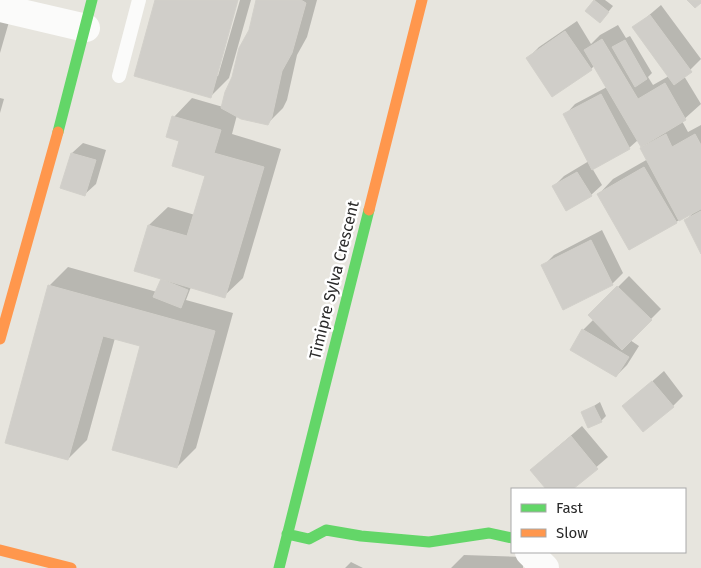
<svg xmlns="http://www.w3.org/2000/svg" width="701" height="568" viewBox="0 0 701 568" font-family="'Fira Sans',sans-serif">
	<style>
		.shadow { fill: #0003 }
		.building { fill: #d0cec9; stroke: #d2d0ca }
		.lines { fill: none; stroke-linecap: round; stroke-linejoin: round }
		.lane { stroke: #fbfbfa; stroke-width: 14 }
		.street { stroke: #fbfbfa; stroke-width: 28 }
		.fast { stroke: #63d668; stroke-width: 11 }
		.slow { stroke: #ff974d; stroke-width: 11 }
		.labels { text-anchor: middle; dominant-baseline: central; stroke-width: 5; stroke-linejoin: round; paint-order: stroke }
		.street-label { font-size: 16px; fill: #292929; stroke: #fff }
	</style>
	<rect width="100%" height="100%" fill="#e7e5de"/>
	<path class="shadow" d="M157 0H237L216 76H218L240 0H251L229 78 211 96Z
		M257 0H317L307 37 297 55 287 100 283 108 268 123 237 115 232 134 281 149 243 278 224 296 191 287 186 300 233 313 196 448 177 467 142 345 115 338 87 440 68 459 49 286 68 267 157 292 163 278 149 225 168 207 195 215 207 175 180 140 174 117 192 98 223 107 250 31Z
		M595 0H605L613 6 605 16 587 10Z
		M661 5 701 59 684 76 701 104 682 121 688 132 701 125V251L685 221 694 212 676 222 598 195 613 179 648 159 638 140 629 148 592 168 602 185 591 195 553 187 564 176 589 161 565 115 575 104 607 87 594 66 591 69 528 58 539 47 577 21 591 44 600 35 618 25 626 38 630 36 652 73 648 77 653 85 669 76 634 28Z
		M0 12 11 15 0 53Z
		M0 98 4 99 0 113Z
		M83 143 106 150 96 184 85 194 72 153Z
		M602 230 623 273 612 284 564 308 543 266 554 255Z
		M629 276 661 309 630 340 639 346 627 365 616 376 583 330 594 319 590 315Z
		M664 371 683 396 673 406H624Z
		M600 402 606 416 601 421 583 413Z
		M582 426 608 457 571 489H547L531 470Z
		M464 555 523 557V568H451Z
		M351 562 363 568H345Z"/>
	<path class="building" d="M155 0H238L211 98 134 76Z
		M256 0H301L306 3 292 53 282 71 272 117 268 125 241 119 221 108 225 92 232 77 239 48 249 30Z
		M594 0 609 12 600 23 585 11Z
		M687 0H701V3L695 8Z
		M650 15 692 72 674 85 632 27Z
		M565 31 592 70 552 97 526 58Z
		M602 39 638 99 665 83 686 120 641 147 584 50Z
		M625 40 647 79 635 87 612 47Z
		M601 94 630 149 592 170 563 114Z
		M172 116 221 130 214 153 264 167 225 298 134 271 148 225 187 236 205 176 172 166 179 141 166 137Z
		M666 134 672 147 695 134 701 145V209L679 221 640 148Z
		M71 153 96 160 85 196 60 188Z
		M644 167 677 223 629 250 597 194Z
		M577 172 592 196 566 211 552 186Z
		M701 211V254L684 220Z
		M591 240 613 285 563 310 541 265Z
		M161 279 188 290 181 308 153 297Z
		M48 285 215 331 177 468 112 450 140 346 103 336 68 460 5 443Z
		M617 286 652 320 622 350 588 315Z
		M582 329 629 357 616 377 570 350Z
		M652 381 674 407 643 432 622 406Z
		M594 406 602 422 588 428 581 412Z
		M571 436 598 469 573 489H546L530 470Z"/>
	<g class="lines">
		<path class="lane" d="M119 76 139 0"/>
		<path class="street" d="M0 8 86 28
			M529 552 545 568"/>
		<path class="fast" d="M58 132 92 0
			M287 534 309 539 326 530 361 536 429 542 489 533 512 538
			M279 568 369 210"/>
		<path class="slow" d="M369 210 422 0
			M0 339 58 132
			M0 550 71 568"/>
	</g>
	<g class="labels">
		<g class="street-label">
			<text transform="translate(334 280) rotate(-76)">Timipre Sylva Crescent</text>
		</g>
	</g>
	<rect x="511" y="488" width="175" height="65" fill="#ffffff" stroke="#a9a9a9"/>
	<rect x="521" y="504" width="25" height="8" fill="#63d668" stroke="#a9a9a9"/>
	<text x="556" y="513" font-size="15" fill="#292929">Fast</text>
	<rect x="521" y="529" width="25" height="8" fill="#ff974d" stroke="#a9a9a9"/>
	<text x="556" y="538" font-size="15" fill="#292929">Slow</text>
</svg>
